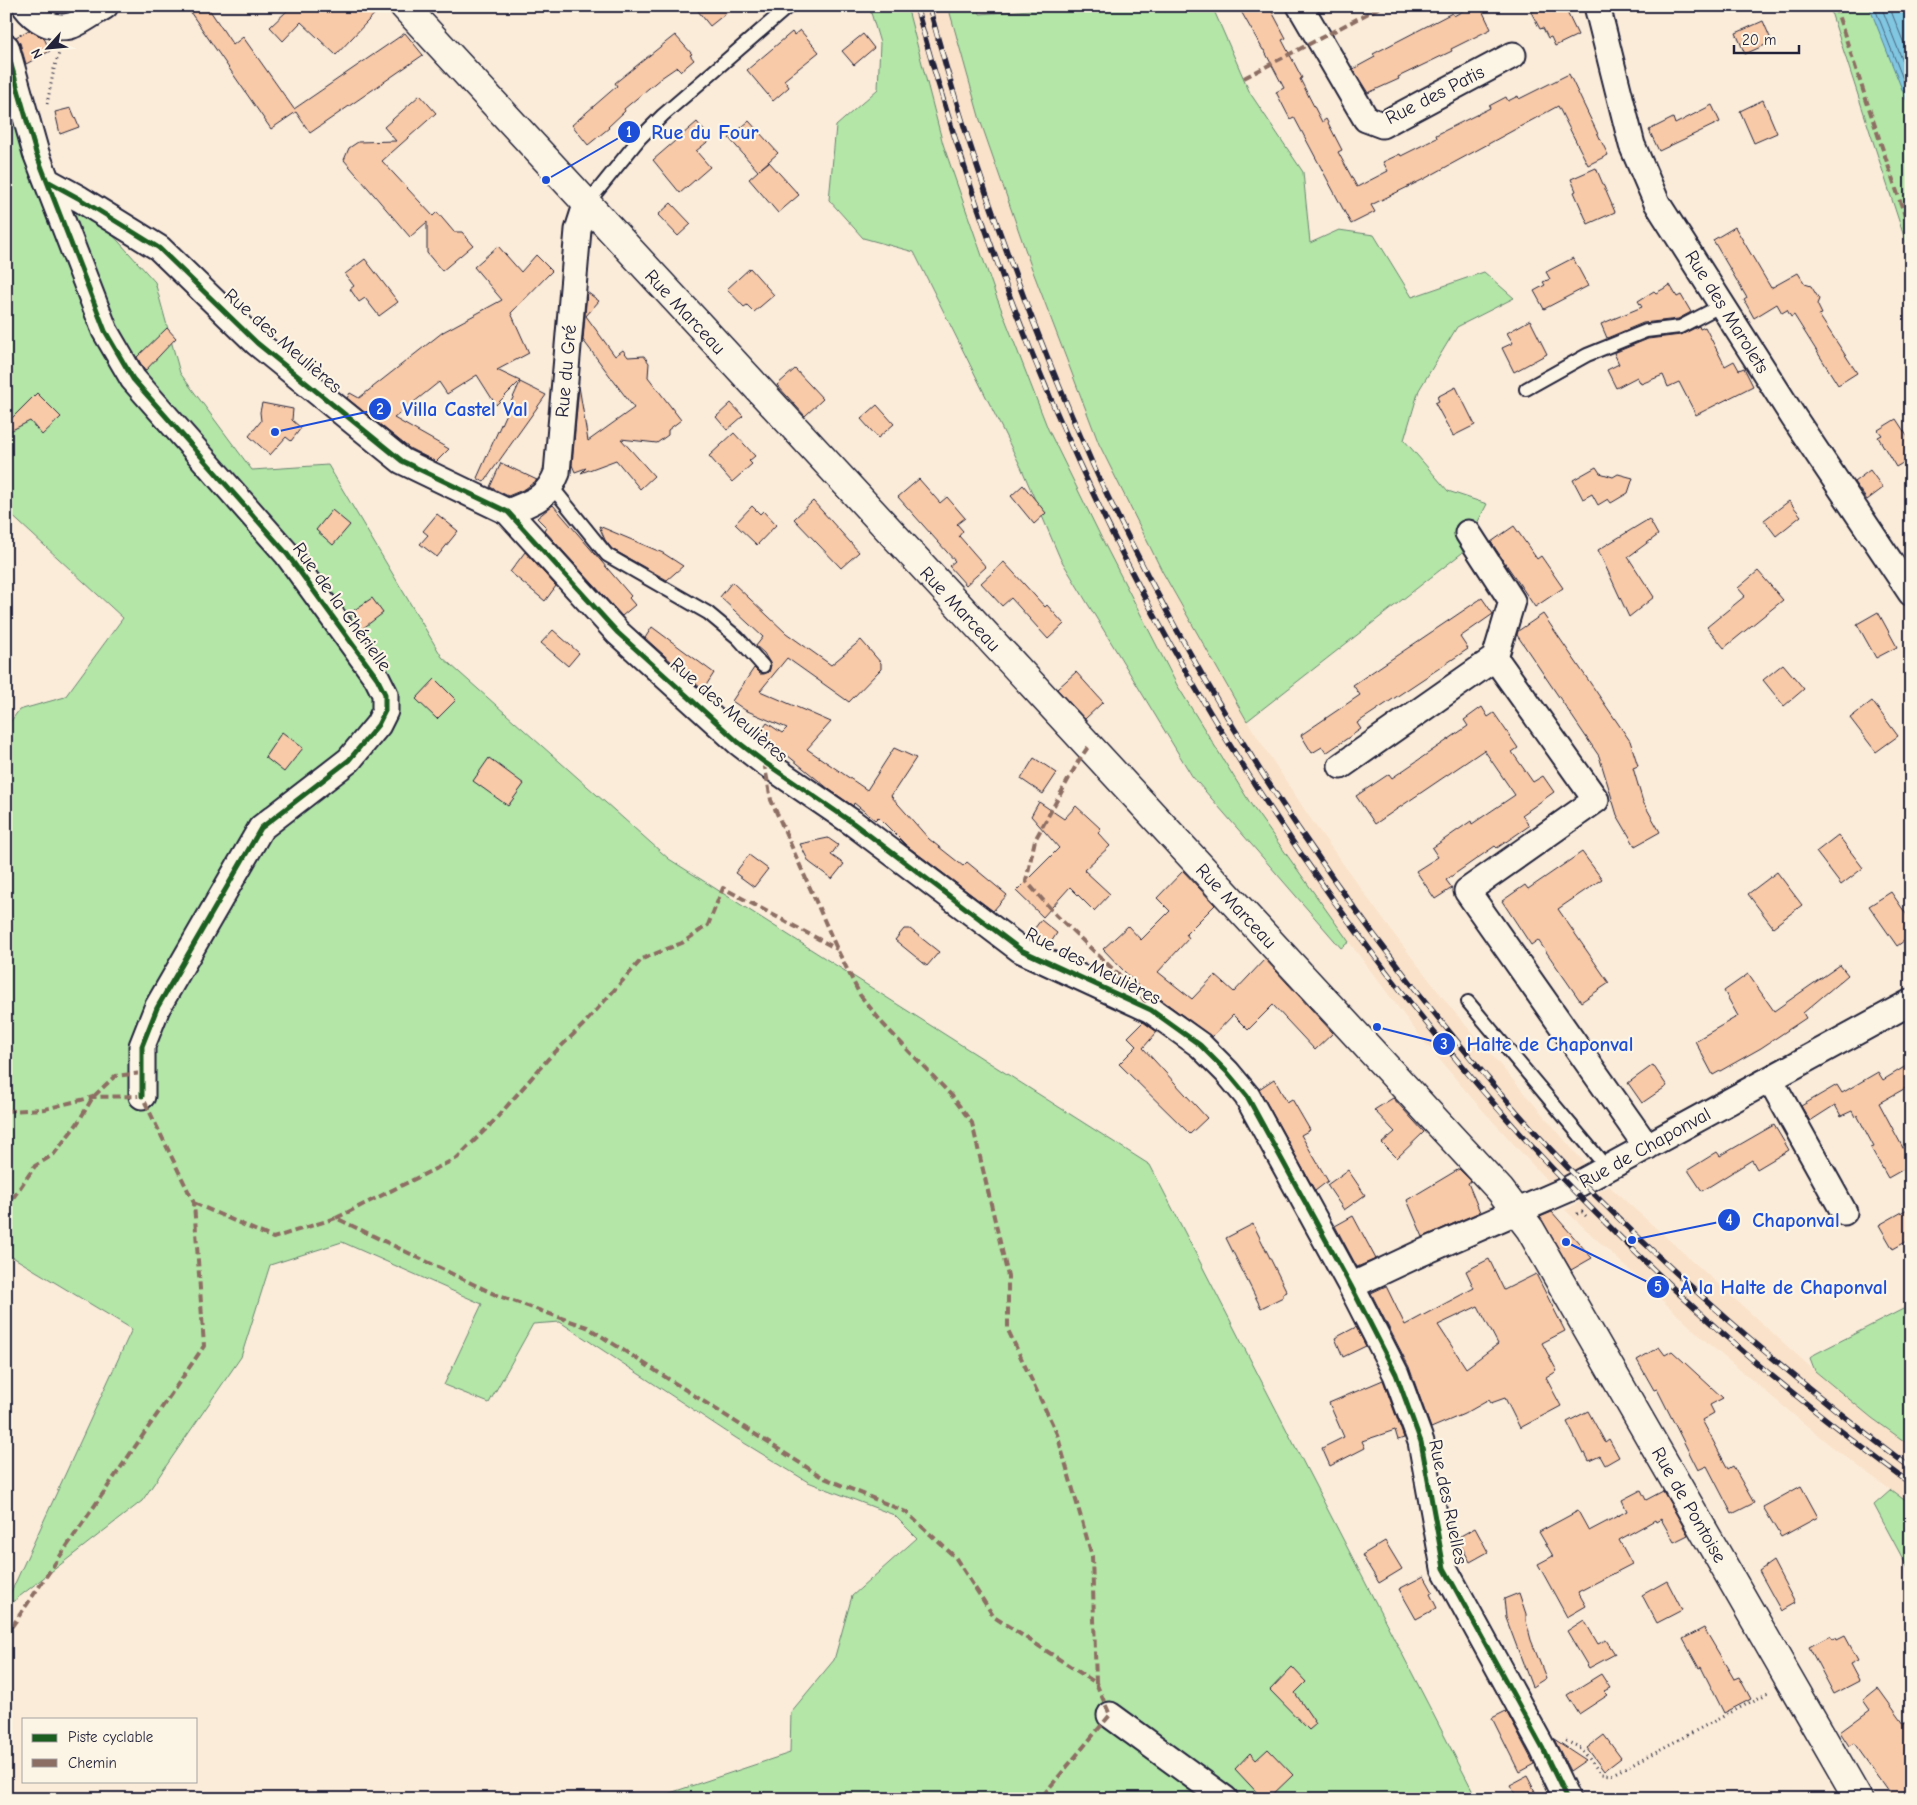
<svg xmlns="http://www.w3.org/2000/svg" width="1917" height="1805" viewBox="0 0 1917 1805" font-family="'Comic Neue',sans-serif">
	<style>
		.built { fill: #fae2ca }
		.green { fill: #b3e6a7; stroke: #6a8471 }
		.water { fill: #81c7e2; stroke: #5b859f }
		.lines { fill: none; stroke-linecap: round; stroke-linejoin: round }
		.shore { stroke: #48647e; stroke-width: 1 }
		.building { fill: #f9caa8; stroke: #22223b; fill-rule: evenodd }
		.service-casing { stroke: #22223b; stroke-width: 16 }
		.minor-casing { stroke: #22223b; stroke-width: 29 }
		.secondary-casing { stroke: #22223b; stroke-width: 31 }
		.path { stroke: #22223b; stroke-width: 3; stroke-dasharray: 1 4; stroke-linecap: butt }
		.service { stroke: #fcf5e5; stroke-width: 12 }
		.minor { stroke: #fcf5e5; stroke-width: 25 }
		.secondary { stroke: #fcf5e5; stroke-width: 28 }
		.rail-casing { stroke: #22223b; stroke-width: 5.5 }
		.rail { stroke: #fcf5e5; stroke-width: 4; stroke-dasharray: 11; stroke-linecap: butt }
		.quiet { stroke: #8d6e63; stroke-width: 4; stroke-dasharray: 8 4; stroke-linecap: butt }
		.cycleway-casing { stroke: #fcf5e5; stroke-width: 8 }
		.cycleway { stroke: #1b5e20; stroke-width: 5 }
		.labels { text-anchor: middle; dominant-baseline: central; stroke-width: 4.5; stroke-linejoin: round; paint-order: stroke }
		.street-label { font-size: 19px; fill: #22223b; stroke: #fcf5e5 }
		.leader { fill: none; stroke: #1d4ed8; stroke-width: 2 }
		.callout-dot { fill: #1d4ed8; stroke: #fcf5e5; stroke-width: 2 }
		.mark-label { font-size: 15px; text-anchor: middle; font-weight: bold; fill: #fff }
		.callout-label { font-size: 20px; text-anchor: middle; font-weight: bold; fill: #1d4ed8; stroke: #fcf5e5; stroke-width: 4.5; stroke-linejoin: round; paint-order: stroke }
	</style>
	<rect width="100%" height="100%" fill="#fbecd9"/>
	<filter id="ink" filterUnits="userSpaceOnUse"><feTurbulence type="fractalNoise" baseFrequency=".02" numOctaves="2"/><feDisplacementMap in="SourceGraphic" scale="10" xChannelSelector="R" yChannelSelector="G"/><feConvolveMatrix kernelMatrix="1 2 1 2 8 2 1 2 1" color-interpolation-filters="sRGB"/></filter>
	<g filter="url(#ink)">
		<path class="built" d="M907 6H948L980 120 1032 269 1099 444 1162 571 1247 721 1310 818 1393 933 1451 1008 1587 1166 1550 1184 1477 1104 1422 1039 1349 942 1252 806 1177 685 1105 545 1048 429 995 293 943 144Z
			M1609 1186 1815 1371 1872 1418 1911 1446V1505L1831 1446 1710 1345 1565 1210Z"/>
		<path class="green" d="M869 6H907L943 144 995 293 1048 429 1105 545 1177 685 1252 806 1349 942 1341 948 1192 776 1060 558 1021 467 914 252 863 238 829 200 836 126 878 89 880 43Z
			M948 6H978L980 14 1042 9 1044 6H1212L1250 93 1303 172 1310 243 1339 230 1374 235 1412 297 1484 272 1514 298 1457 327 1419 390 1404 440 1448 491 1487 504 1462 553 1247 721 1162 571 1099 444 1032 269 980 120Z
			M1829 6H1870L1911 110V258Z
			M6 116 155 282 180 373 252 470 328 465 442 657 669 859 1150 1165 1477 1799H652L790 1753 791 1712 834 1660 852 1596 917 1538 894 1515 808 1482 736 1438 560 1322 533 1324 489 1403 444 1385 482 1304 342 1242 270 1265 241 1357 142 1501 6 1607V1603L132 1329 6 1253V728L19 710 65 697 123 618 6 510Z
			M1911 1305V1446L1872 1418 1815 1371 1810 1358 1815 1354Z
			M1891 1490 1911 1505V1574L1874 1505Z"/>
		<path class="water" d="M1869 6H1911V112Z"/>
		<g class="lines">
			<path class="shore" d="M1874 6 1911 99
				M1881 6 1911 82
				M1889 6 1911 61"/>
		</g>
		<path class="building" d="M45 6H78L63 12 55 11Z
			M186 6H207L233 45 243 37 294 109 405 33 423 55 310 133 296 112 271 129Z
			M284 6H382L336 55 301 22 283 41 270 27 288 10Z
			M694 6H735L710 26Z
			M1238 6H1269L1286 38 1282 40 1302 78 1300 79 1322 122 1326 119 1342 150 1338 152 1357 187 1388 171 1383 162 1400 154 1401 156 1437 138 1436 135 1490 108 1489 106 1506 97 1508 101 1518 96 1519 99 1569 74 1608 155 1588 165 1558 106 1424 179 1371 205 1375 212 1351 224 1294 117 1290 119 1276 92 1284 88 1264 50H1263Z
			M1471 6H1480L1491 29 1451 49 1452 51 1398 77 1399 79 1368 93 1353 69 1375 57 1373 54 1452 13 1454 16Z
			M1543 6H1564L1578 35 1555 46 1551 37 1548 38 1543 28 1540 29 1531 12Z
			M1763 21 1772 42 1745 54 1736 33Z
			M29 30 44 38 50 51 26 64 20 43 16 37Z
			M800 30 819 52 784 80 789 87 773 101 747 70 792 32 794 35Z
			M863 34 874 48 854 65 842 51Z
			M675 35 692 54 690 55 694 60 681 71 677 67 661 78 624 109 625 111 608 127 609 128 588 145 572 125 617 86 615 83Z
			M420 95 436 113 382 161 433 216 437 212 454 232H462L473 245 442 271 427 253V222L410 237 344 160 349 148 358 142 396 141 384 127Z
			M1763 100 1777 133 1754 143 1740 111Z
			M1712 105 1720 122 1659 151 1649 130 1673 118 1675 124Z
			M71 108 79 127 60 134 55 112Z
			M749 121 778 153 759 170 769 162 799 195 778 213 749 179 758 171 729 138Z
			M697 122 711 139 696 151 710 167 680 193 653 160Z
			M1596 168 1615 212 1588 224 1574 192 1576 191 1571 179Z
			M671 203 691 224 678 236 658 215Z
			M1735 227 1771 288 1798 273 1805 284 1811 286 1819 299 1817 304 1822 314 1819 315 1857 373 1838 385 1794 315 1791 317 1787 310 1782 313 1777 304 1754 318 1744 300 1747 298 1713 240Z
			M498 246 521 272 536 255 552 271 511 313 529 353 497 370 520 381 496 405 477 375 447 394 439 382 394 418 449 449 436 462 409 448 347 398 350 393 359 398 443 332 502 300 474 267Z
			M1573 258 1588 286 1544 309 1534 291 1545 285 1543 282 1550 279 1546 272Z
			M365 259 398 302 379 316 365 298 359 302 350 289 354 286 345 274Z
			M750 268 774 295 754 312 747 305 744 307 727 289Z
			M1670 285 1677 297 1681 295 1691 312 1678 319 1643 323 1607 338 1601 324 1642 307 1638 301 1654 291 1656 293Z
			M587 292 599 301 586 316 615 356 623 350 628 357 644 356 649 363 648 377 681 420 668 430V435L657 443 621 439 654 476 640 489 616 460 581 473 586 468 575 472 572 465 579 386 588 441 634 408 583 340Z
			M1530 320 1547 354 1514 372 1502 348 1513 343 1507 333Z
			M1699 326 1700 329 1705 327 1725 366 1734 361 1739 370 1744 368 1753 386 1696 415 1679 382 1668 387 1663 375 1641 384 1637 377 1616 388 1607 370 1619 364 1614 353 1648 339 1681 335Z
			M167 328 176 338 145 371 137 357Z
			M795 369 823 399 805 416 777 385Z
			M520 382 546 395 484 482 477 478Z
			M1456 387 1475 425 1453 436 1435 403 1439 401 1437 397Z
			M37 393 61 417 42 435 30 421 6 433V424Z
			M262 403 293 409 292 420 301 428 291 441 286 437 270 455 249 436 261 421 260 412Z
			M731 403 743 416 727 430 716 417Z
			M877 405 894 424 878 438 861 419Z
			M1896 419 1911 442V458L1896 467 1878 437 1882 435 1878 430Z
			M734 433 755 456 749 461 752 464 732 482 709 456Z
			M501 463 537 480 525 489 508 496 490 487Z
			M1596 467 1600 473 1613 477 1618 474 1633 478 1628 493 1611 503 1608 499 1598 505 1592 494 1583 499 1573 480Z
			M1870 470 1883 488 1867 500 1854 482Z
			M919 479 940 503 947 497 965 518 957 524 963 531 959 536 986 567 966 585 949 566 955 561 898 497Z
			M1023 485 1046 513 1034 524 1011 496Z
			M813 501 859 552 841 568 794 519Z
			M1789 501 1801 516 1776 536 1764 520Z
			M553 505 631 596 629 598 635 605 622 616 544 530 546 527 537 518Z
			M752 506 760 514 763 511 776 525 757 545 735 524Z
			M332 510 350 525 333 545 316 530Z
			M437 514 458 531 437 557 420 544 428 535 423 531Z
			M1649 519 1658 535 1628 557 1654 597 1629 617 1598 550Z
			M599 526 663 553 683 566 667 580 612 549 605 540Z
			M1514 526 1537 559 1541 556 1563 588 1535 607 1491 542Z
			M525 552 556 586 545 601 510 572Z
			M1004 562 1045 607 1047 605 1064 624 1048 639 1011 598 1002 606 981 583Z
			M1758 571 1783 600 1724 648 1707 627 1745 596 1738 588Z
			M732 582 786 633 831 665 861 640 881 663V669L849 702 787 658 760 691 831 722 807 749 867 790 894 748 916 758 891 796 929 839 963 866 967 862 1007 895 993 911 906 845 878 817 875 820 854 803 853 806 830 790 760 733 767 723 782 733 787 728 745 710 732 701 754 668 760 674H764L769 672 771 665 764 653 756 646 763 637 720 597Z
			M372 598 383 613 362 629 350 613Z
			M1482 598 1493 614 1460 637 1468 649 1357 723 1361 729 1326 753 1322 747 1312 753 1301 735 1360 695 1353 685Z
			M1878 612 1897 647 1876 658 1857 624Z
			M1543 614 1630 741 1638 766 1633 768 1643 802 1660 832 1635 846 1617 815 1599 756 1517 635 1518 631Z
			M652 627 714 673 703 690 645 638Z
			M553 630 579 653 568 666 541 643Z
			M1783 664 1804 689 1784 706 1763 680Z
			M1076 672 1103 702 1085 719 1057 689Z
			M435 679 456 700 437 719 416 699Z
			M1872 701 1898 736 1876 752 1850 718Z
			M1482 707 1488 717 1494 713 1518 748 1512 752 1533 782 1543 776 1554 792 1522 815 1529 826 1497 848 1495 846 1446 880 1452 888 1435 899 1416 871 1438 857 1432 848 1471 821 1472 824 1515 795 1484 750 1375 824 1356 796 1389 774 1392 778 1468 726 1464 720Z
			M282 732 303 748 284 772 265 757Z
			M489 758 524 784 508 806 473 781Z
			M1034 758 1057 773 1043 794 1021 779Z
			M1039 802 1064 819 1076 806 1101 829 1098 833 1110 846 1084 870 1110 894 1094 911 1070 887 1043 917 1016 891 1059 848 1031 816Z
			M1838 835 1863 868 1841 885 1816 852Z
			M828 838 838 845 831 855 844 864 832 879 809 862 800 844Z
			M1582 852 1602 879 1558 909 1609 983 1581 1002 1538 940 1531 945 1502 901 1525 885 1528 889Z
			M749 855 768 869 754 887 735 873Z
			M1183 871 1215 905 1186 934 1189 938 1158 972 1192 999 1215 975 1234 992 1265 959 1333 1033 1315 1050 1273 1005 1248 1030 1233 1015 1212 1037 1159 998 1142 990 1103 949 1128 926 1141 940 1170 911 1157 898Z
			M1777 872 1802 905 1773 927 1748 894Z
			M1891 892 1911 921V936L1897 946 1869 906Z
			M1041 920 1057 933 1048 947 1028 937Z
			M904 929H910L939 952 927 966 895 940Z
			M1840 965 1848 975 1803 1013 1806 1018 1761 1048 1713 1075 1695 1041 1738 1016 1724 991 1748 974 1774 1011Z
			M1143 1022 1157 1032 1143 1048 1207 1118 1190 1134 1119 1064 1137 1046 1128 1037Z
			M1911 1063V1085L1879 1103 1911 1163V1165L1888 1178 1871 1148 1874 1147 1857 1115 1855 1117 1852 1111 1841 1116 1835 1105 1810 1121 1801 1106 1837 1085 1842 1093 1878 1072 1883 1080Z
			M1653 1065 1667 1086 1642 1103 1628 1083Z
			M1274 1079 1287 1102 1292 1099 1310 1130 1301 1135 1328 1181 1315 1191 1259 1089Z
			M1393 1098 1424 1132 1397 1158 1382 1143 1395 1132 1374 1110Z
			M1774 1125 1789 1150 1757 1169 1752 1160 1702 1191 1688 1170 1717 1152 1720 1156Z
			M1459 1169 1471 1181 1468 1183 1480 1212 1423 1237 1407 1200Z
			M1348 1170 1365 1195 1344 1210 1327 1185Z
			M1911 1207V1239L1893 1249 1879 1225Z
			M1552 1212 1592 1258 1571 1270 1540 1217Z
			M1353 1216 1376 1259 1357 1267 1335 1226Z
			M1253 1224 1287 1292 1283 1294V1297L1261 1308 1226 1238Z
			M1489 1259 1504 1290 1536 1274 1565 1331 1542 1343 1557 1371 1546 1378 1561 1406 1520 1428 1505 1398 1491 1403 1489 1400 1464 1414 1431 1428 1409 1367 1371 1293 1386 1286 1405 1325 1474 1288 1466 1271ZM1478 1306 1498 1344 1466 1368 1438 1325Z
			M1356 1327 1366 1346 1343 1357 1335 1338Z
			M1659 1347 1665 1355 1672 1351 1723 1398 1710 1405 1714 1413 1702 1420 1728 1469 1733 1466 1754 1503 1732 1514 1707 1466 1698 1470 1657 1389 1654 1390 1637 1360Z
			M1383 1380 1404 1438 1398 1440 1395 1430 1362 1441 1365 1448 1330 1466 1322 1448 1344 1437 1329 1403Z
			M1588 1411 1605 1442 1609 1439 1619 1457 1605 1465 1600 1456 1589 1461 1585 1453 1583 1454 1567 1422Z
			M1801 1486 1818 1517 1781 1537 1763 1507Z
			M1641 1490 1646 1500 1663 1491 1688 1535 1674 1542 1661 1519 1656 1522 1655 1520 1619 1540 1632 1564 1578 1592 1586 1606 1567 1617 1538 1564 1553 1556 1539 1532 1578 1511 1589 1531 1627 1511 1622 1500Z
			M1475 1528 1488 1552 1470 1562 1457 1538Z
			M1385 1541 1402 1569 1379 1583 1362 1555Z
			M1773 1561 1795 1603 1781 1611 1759 1571Z
			M1424 1576 1433 1592 1430 1594 1437 1608 1416 1619 1399 1589Z
			M1667 1581 1682 1610 1657 1623 1642 1595Z
			M1519 1593 1526 1614V1621L1531 1640 1546 1678 1532 1687 1506 1618 1504 1599Z
			M1584 1620 1598 1644 1606 1640 1615 1654 1589 1668 1567 1631Z
			M1704 1628 1734 1679 1739 1677 1751 1699 1724 1713 1701 1667 1699 1668 1683 1639Z
			M1830 1636 1832 1639 1836 1638 1837 1640 1845 1636 1858 1660 1850 1664 1859 1681 1834 1694 1809 1647Z
			M1292 1667 1306 1682 1295 1693 1316 1724 1309 1730 1270 1690Z
			M1601 1674 1610 1688 1604 1691 1608 1695 1579 1714 1567 1695Z
			M1878 1688 1904 1724 1911 1719V1799H1894L1854 1743 1849 1746 1840 1732 1870 1710 1863 1700Z
			M1506 1711 1534 1764 1519 1772 1492 1718Z
			M1604 1735 1621 1758 1604 1771 1587 1748Z
			M1554 1739 1586 1760 1570 1771Z
			M1268 1749 1293 1775 1268 1799H1263L1235 1769 1250 1753 1256 1760Z
			M1527 1776 1539 1799H1518L1510 1785Z"/>
		<g class="lines">
			<g class="service-casing">
				<path id="service" d="M586 205 640 138 663 115 789 6
					M1526 389 1587 355 1646 331 1680 327 1722 305
					M552 487 607 555 708 613 738 638 763 666
					M1468 1002 1607 1168"/>
			</g>
			<g class="minor-casing">
				<path id="minor" d="M25 6C35 20 52 30 70 26 79 24 96 11 105 6
					M1300 6 1366 119 1382 125 1513 55
					M1597 6 1632 145 1657 203 1794 418 1911 593
					M6 47 36 153 105 331 133 379 287 554 377 678 385 694V711L378 725 349 760 261 828 157 1008 142 1046V1096
					M49 182 80 199 159 248 257 343 402 461 508 512 618 633 738 742 764 762 853 823 1021 950 1151 1010 1200 1045 1227 1072 1247 1096 1351 1286 1396 1374 1421 1442 1444 1568 1543 1749 1567 1799
					M508 512C532 502 547 499 557 473L578 230 586 205
					M1468 533 1512 601 1495 658
					M1341 766 1495 658 1596 800 1467 891 1647 1147
					M1770 1079 1844 1212
					M1351 1286 1419 1254 1571 1188 1911 1002
					M1110 1715 1225 1799"/>
			</g>
			<g class="secondary-casing">
				<path id="secondary" d="M404 6 1500 1190 1530 1229 1858 1799"/>
			</g>
			<path class="path" d="M47 104 54 69 60 50
				M1577 1214 1582 1212 1588 1218
				M1566 1741 1581 1748 1601 1774 1611 1775 1770 1692"/>
			<use href="#service" class="service"/>
			<use href="#minor" class="minor"/>
			<use href="#secondary" class="secondary"/>
			<g class="rail-casing">
				<path id="rail" d="M916 6C973 214 1049 419 1151 609 1226 748 1314 880 1412 1005 1463 1069 1516 1132 1574 1191 1631 1249 1691 1307 1753 1360 1804 1403 1857 1444 1911 1484
					M929 6C971 163 1027 316 1093 465 1110 503 1130 540 1149 578 1224 722 1313 858 1413 986 1467 1055 1523 1123 1584 1184 1686 1287 1795 1381 1911 1468"/>
			</g>
			<use href="#rail" class="rail"/>
			<path class="quiet" d="M1835 6 1911 234
				M1244 78 1382 6
				M1088 747 1079 760 1035 840 1026 881 1056 915 1142 997 1149 1008
				M764 762 771 800 837 949 860 995 883 1024 952 1096 972 1123 1008 1276V1330L1057 1434 1092 1556 1096 1683
				M6 1111 45 1109 93 1097 142 1096 194 1203 204 1346 6 1635
				M194 1203 273 1238 336 1218 496 1295 587 1327 822 1477 906 1512 955 1557 994 1617 1096 1683 1110 1715 1040 1799
				M6 1208 35 1166 54 1154 77 1124 93 1097 115 1076 142 1073
				M336 1218 457 1158 494 1121 548 1059 583 1025 642 959 682 943 708 925 723 888 837 949"/>
			<g class="cycleway-casing">
				<path id="cycleway" d="M6 47 36 153 105 331 133 379 287 554 377 678 385 694V711L378 725 349 760 261 828 157 1008 142 1046V1096
					M49 182 80 199 159 248 257 343 402 461 508 512 618 633 738 742 764 762 853 823 1021 950 1151 1010 1200 1045 1227 1072 1247 1096 1351 1286 1396 1374 1421 1442 1444 1568 1543 1749 1567 1799"/>
			</g>
			<use href="#cycleway" class="cycleway"/>
		</g>
	</g>
	<g class="labels">
		<g class="street-label">
			<text transform="translate(1435 95) rotate(-27)">Rue des Patis</text>
			<text transform="translate(685 312) rotate(47)">Rue Marceau</text>
			<text transform="translate(1727 312) rotate(58)">Rue des Marolets</text>
			<text transform="translate(283 341) rotate(41)">Rue des Meulières</text>
			<text transform="translate(566 371) rotate(-85)">Rue du Gré</text>
			<text transform="translate(342 607) rotate(54)">Rue de la Chérielle</text>
			<text transform="translate(960 609) rotate(47)">Rue Marceau</text>
			<text transform="translate(729 710) rotate(41)">Rue des Meulières</text>
			<text transform="translate(1236 906) rotate(47)">Rue Marceau</text>
			<text transform="translate(1093 966) rotate(27)">Rue des Meulières</text>
			<text transform="translate(1645 1148) rotate(-29)">Rue de Chaponval</text>
			<text transform="translate(1448 1502) rotate(78)">Rue des Ruelles</text>
			<text transform="translate(1689 1505) rotate(60)">Rue de Pontoise</text>
		</g>
	</g>
	<path class="leader" d="M546 180L629 132M275 432L380 409M1377 1027L1444 1044M1632 1240L1729 1220M1566 1242L1658 1287"/>
	<g class="callout-dot">
		<circle cx="546" cy="180" r="5"/>
		<circle cx="275" cy="432" r="5"/>
		<circle cx="1377" cy="1027" r="5"/>
		<circle cx="1632" cy="1240" r="5"/>
		<circle cx="1566" cy="1242" r="5"/>
		<circle cx="629" cy="132" r="12"/>
		<circle cx="380" cy="409" r="12"/>
		<circle cx="1444" cy="1044" r="12"/>
		<circle cx="1729" cy="1220" r="12"/>
		<circle cx="1658" cy="1287" r="12"/>
	</g>
	<g class="mark-label">
		<text x="629" y="137">1</text>
		<text x="380" y="414">2</text>
		<text x="1444" y="1049">3</text>
		<text x="1729" y="1225">4</text>
		<text x="1658" y="1292">5</text>
	</g>
	<g class="callout-label">
		<text x="705" y="139">Rue du Four</text>
		<text x="465" y="416">Villa Castel Val</text>
		<text x="1550" y="1051">Halte de Chaponval</text>
		<text x="1796" y="1227">Chaponval</text>
		<text x="1784" y="1294">À la Halte de Chaponval</text>
	</g>
	<rect width="1917" height="1805" fill="none" stroke="#fcf5e5" stroke-width="25"/>
	<rect x="12" y="12" width="1892" height="1780" fill="none" stroke="#22223b" stroke-width="2" filter="url(#ink)"/>
	<rect x="22" y="1718" width="175" height="65" fill="#fcf5e5" stroke="#a5a1a1"/>
	<rect x="32" y="1734" width="25" height="8" fill="#1b5e20" stroke="#a5a1a1"/>
	<text x="68" y="1742" font-size="15" fill="#22223b">Piste cyclable</text>
	<rect x="32" y="1759" width="25" height="8" fill="#8d6e63" stroke="#a5a1a1"/>
	<text x="68" y="1768" font-size="15" fill="#22223b">Chemin</text>
	<g transform="translate(48 48) rotate(243)" stroke="#fcf5e5" stroke-width="4" paint-order="stroke">
	<path d="M0-4L9 19L0 12L-9 19Z" fill="#22223b"/>
	<text y="-8" font-size="14" font-weight="bold" text-anchor="middle" fill="#22223b">N</text>
	</g>
	<path d="M1734 45v8h65v-8" fill="none" stroke="#22223b" stroke-width="2.5"/>
	<text x="1742" y="45" font-size="15" fill="#22223b" stroke="#fcf5e5" stroke-width="4" paint-order="stroke">20 m</text>
</svg>
